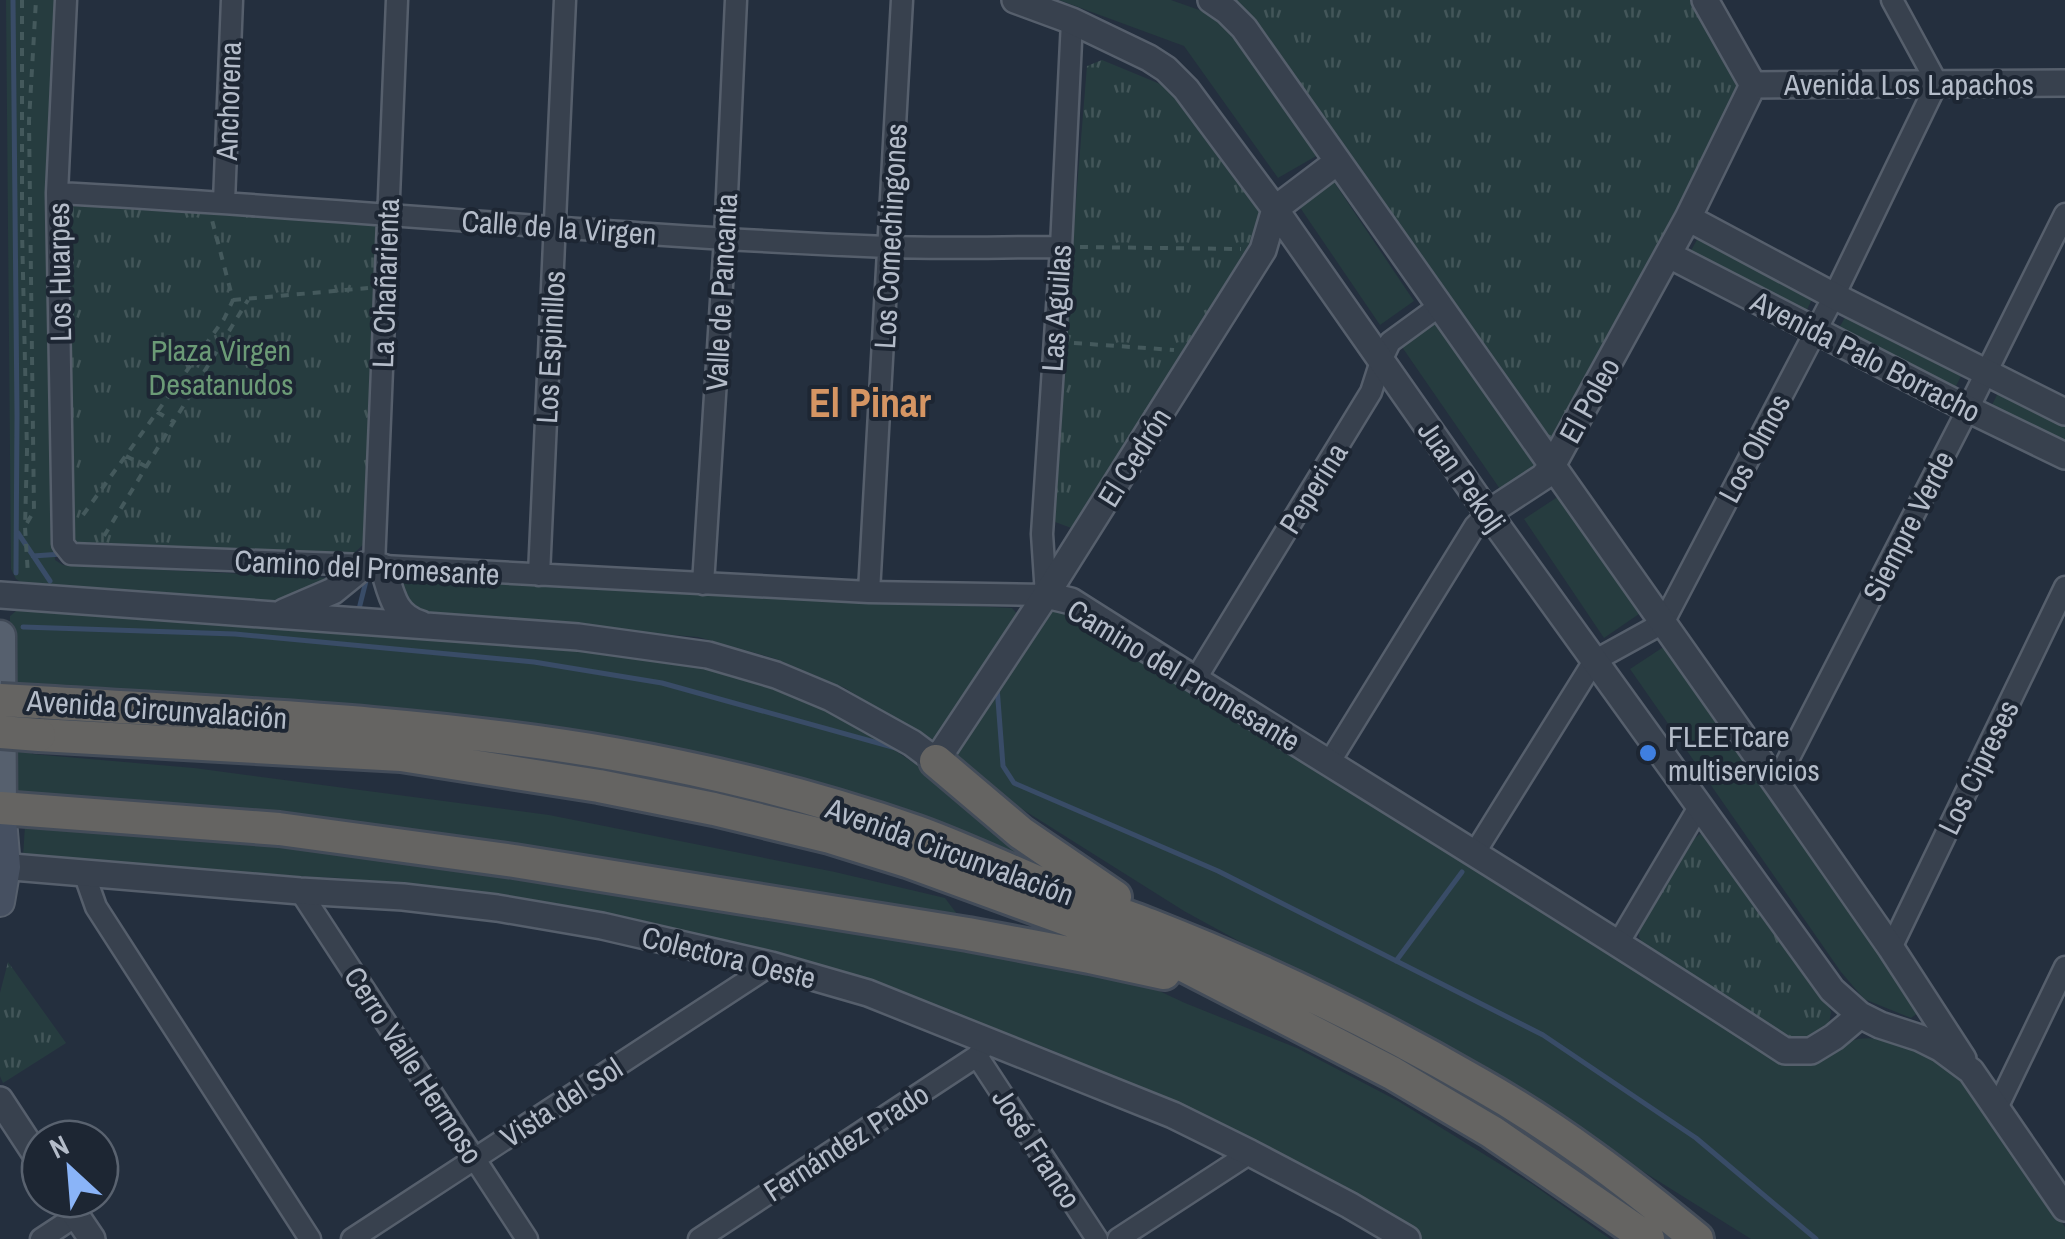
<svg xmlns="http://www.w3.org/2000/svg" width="2065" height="1239" viewBox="0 0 2065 1239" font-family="'Archivo Narrow',sans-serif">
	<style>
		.grass { fill: #263c3f }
		.park { fill: url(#park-tufts) }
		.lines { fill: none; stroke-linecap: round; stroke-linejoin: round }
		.stream { stroke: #394c67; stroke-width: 5 }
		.minor-casing { stroke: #565f6c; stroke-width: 25 }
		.tertiary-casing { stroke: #565f6c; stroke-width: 30 }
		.secondary-casing { stroke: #565f6c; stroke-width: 32 }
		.primary-casing { stroke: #414a57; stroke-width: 35 }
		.trunk-casing { stroke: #434c59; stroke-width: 38 }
		.path { stroke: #44595c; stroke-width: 4; stroke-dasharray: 8 8; stroke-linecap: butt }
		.minor { stroke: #38414e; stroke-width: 20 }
		.tertiary { stroke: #38414e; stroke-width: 25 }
		.secondary { stroke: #465061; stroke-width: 28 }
		.primary { stroke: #56606e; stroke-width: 30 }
		.trunk { stroke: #656462; stroke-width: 32 }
		.trunk-bridge-casing { stroke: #434c59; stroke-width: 38; stroke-linecap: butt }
		.trunk-bridge { stroke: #656462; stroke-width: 32 }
		.shop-dot { fill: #3f7fe0; stroke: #1d2633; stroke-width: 4 }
		.labels { text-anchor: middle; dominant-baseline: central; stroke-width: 8; stroke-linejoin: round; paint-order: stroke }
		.street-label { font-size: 30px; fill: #b4bcc9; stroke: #1d2633 }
		.park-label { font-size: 30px; fill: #6b9a76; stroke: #1d2633 }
		.poi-label { font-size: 30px; fill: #b4bcc9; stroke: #1d2633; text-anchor: start }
		.district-label { font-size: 40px; font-weight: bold; fill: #d59563; stroke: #1d2633 }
	</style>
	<defs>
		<pattern id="park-tufts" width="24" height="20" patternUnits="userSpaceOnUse" patternTransform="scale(2.5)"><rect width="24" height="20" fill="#263c3f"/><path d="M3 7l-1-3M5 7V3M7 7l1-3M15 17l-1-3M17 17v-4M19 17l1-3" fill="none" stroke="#435659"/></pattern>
	</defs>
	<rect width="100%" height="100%" fill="#242f3e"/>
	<path class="grass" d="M6 0H57C47 187 52 373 55 560L63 565 329 578 291 604 27 586 16 579 11 569Z
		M1059 0H1171L1219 17 1318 155 1278 178 1184 46Z
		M1334 182 1414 301 1380 325 1299 206Z
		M1698 238 1813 297 1805 314 1689 254Z
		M1848 312 1963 372 1955 388 1839 328Z
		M1436 324 1535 466 1500 489 1402 347Z
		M1999 391 2065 423V443L1991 407Z
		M1559 496 1639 614 1604 638 1524 519Z
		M409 575 667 591 1012 608 1020 617 946 731 933 739 918 736 845 688 776 659 698 637 415 615 398 584Z
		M22 606 581 646 701 662 841 714 939 780 1109 904 812 787 31 692 32 754 194 768 549 815 835 872 945 898 957 914 946 921 20 796 10 785V616Z
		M1061 610 1815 1062C1827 1055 1844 1042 1858 1039 1893 1034 1937 1056 1962 1079L2065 1227V1239H1751L1524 1097 1184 911 963 772 954 758 957 750 1046 616 1052 611Z
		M1665 646 1921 1011 1911 1018 1864 999 1841 972 1630 669Z
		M25 825 317 848 889 934 1142 983 1185 1003 1297 1048 1398 1101 1532 1184 1610 1239H1422L1378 1209 1208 1118 1049 1049 884 988 722 942 559 906 340 878 152 870 23 857Z"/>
	<path class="park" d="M1236 0H1694L1737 76V93L1567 431 1551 445Z
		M1102 60 1177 91 1260 201 1264 229 1074 529 1050 520 1087 66Z
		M80 203 367 220 376 226 381 232 365 543 355 552 341 559 80 546 74 542 71 537 66 215 70 207Z
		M1700 834 1709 835 1824 994 1831 1012 1828 1029 1813 1040 1797 1041 1645 947 1639 937 1638 927 1694 839Z
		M8 962 66 1043 3 1083 0 1076V993Z"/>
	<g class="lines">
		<path class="stream" d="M13 0 17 415 16 573
			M18 533 50 581
			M33 556 62 554
			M359 609 367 577
			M23 627 235 634 534 662 662 683 896 748
			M997 687 1003 766 1014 783 1218 871 1543 1035 1696 1138 1816 1239
			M1396 961 1462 872"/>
		<g class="minor-casing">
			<path id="minor" d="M66 0 57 193 63 544 71 554 365 565 869 592 1046 595 1042 534 1061 247 1072 21
				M57 193C334 207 610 236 887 247 945 249 1003 247 1061 247
				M224 202 232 0
				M374 566 397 0
				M539 575 565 0
				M703 584 725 238 736 0
				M869 592 902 0
				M1195 680 1371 392 1381 361 1390 342 1438 307
				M1329 763 1475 526 1488 513
				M1776 783 1968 409 2065 214
				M1474 854 1594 661 1663 623 1834 296 1937 83 1892 0
				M84 873 96 907 310 1239
				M300 891 527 1239
				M1619 942 1699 807
				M1891 948 2065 587
				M977 1056 1097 1239
				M1997 1108 2065 967
				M41 1239 76 1216
				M352 1239 771 965
				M699 1239 977 1056 988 1041
				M1118 1239 1250 1153"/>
		</g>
		<g class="tertiary-casing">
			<path id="tertiary" d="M1015 0 1072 21 1149 58 1166 69 1186 89 1275 209 1488 513 1832 990 1860 1015 1880 1025 1920 1038 1940 1048 1971 1071 2065 1208
				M1211 0 1227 11 1244 28 1776 783 1891 948 1963 1059
				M1753 85 2065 83
				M1688 218 1834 296 2065 412
				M1669 255 1968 409 2065 456
				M1488 513 1543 477 1552 466 1688 218 1753 85 1705 0
				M383 567C391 592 393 616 421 624
				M0 595 578 637 708 655 776 675 831 698 912 743 936 761 1046 595 1263 250 1275 209 1337 162
				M1046 595 1071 601C1308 752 1550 897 1785 1051H1811L1834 1037 1860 1015
				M284 612 333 591 365 565
				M0 866 300 891 403 897 497 908 602 926 771 965 868 993 1173 1115 1250 1153 1349 1205 1407 1239
				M0 1100 40 1161
				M65 1199 92 1239"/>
		</g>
		<g class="secondary-casing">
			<path id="secondary" d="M0 902 6 867 1 808"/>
		</g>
		<g class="primary-casing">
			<path id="primary" d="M0 636 1 808"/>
		</g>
		<g class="trunk-casing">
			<path id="trunk" d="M37 702C230 714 423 721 614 754 717 772 819 798 917 832 967 850 1016 874 1065 894 1093 905 1121 914 1149 925 1262 969 1374 1023 1479 1084 1557 1128 1628 1182 1697 1239
				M39 735 401 755 599 786 714 809 830 837 907 861 1146 948 1187 967 1392 1073 1492 1132 1648 1239
				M936 761 1021 833 1115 897
				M1 808 279 829 514 861 968 934 1090 957 1164 973"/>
		</g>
		<path class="path" d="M22 0V230L27 451 25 527 28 575
			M1080 247 1241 249
			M233 300 368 288
			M1074 343 1174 350
			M157 412 174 422
			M126 456 147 467
			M83 515 224 319 233 300 212 220
			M27 523 34 511 29 121 36 0
			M104 536 248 300"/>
		<use href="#minor" class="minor"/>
		<use href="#tertiary" class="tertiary"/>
		<use href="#secondary" class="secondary"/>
		<use href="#primary" class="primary"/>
		<use href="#trunk" class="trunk"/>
		<g class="trunk-bridge-casing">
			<path id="trunk-bridge" d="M0 700 37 702
				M0 732 39 735"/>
		</g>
		<use href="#trunk-bridge" class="trunk-bridge"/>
	</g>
	<circle class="shop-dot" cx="1648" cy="753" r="10"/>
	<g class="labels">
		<g class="street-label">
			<text x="1909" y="84">Avenida Los Lapachos</text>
			<text transform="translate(228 101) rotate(-88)">Anchorena</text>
			<text transform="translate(559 227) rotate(4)">Calle de la Virgen</text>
			<text transform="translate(890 236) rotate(-87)">Los Comechingones</text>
			<text transform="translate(59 272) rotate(-91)">Los Huarpes</text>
			<text transform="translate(385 283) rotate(-88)">La Chañarienta</text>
			<text transform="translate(721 292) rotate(-87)">Valle de Pancanta</text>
			<text transform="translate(1056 308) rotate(-86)">Las Aguilas</text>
			<text transform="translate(550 347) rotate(-87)">Los Espinillos</text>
			<text transform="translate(1866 356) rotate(27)">Avenida Palo Borracho</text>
			<text transform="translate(1589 400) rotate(-61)">El Poleo</text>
			<text transform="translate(1754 448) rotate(-62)">Los Olmos</text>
			<text transform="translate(1134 457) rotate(-58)">El Cedrón</text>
			<text transform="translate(1462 476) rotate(55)">Juan Pekolj</text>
			<text transform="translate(1313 488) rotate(-58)">Peperina</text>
			<text transform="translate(1908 526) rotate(-63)">Siempre Verde</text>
			<text transform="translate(367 567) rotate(3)">Camino del Promesante</text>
			<text transform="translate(1184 675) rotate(31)">Camino del Promesante</text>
			<text transform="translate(157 709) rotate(4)">Avenida Circunvalación</text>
			<text transform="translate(1978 767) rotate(-64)">Los Cipreses</text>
			<text transform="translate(950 851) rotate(20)">Avenida Circunvalación</text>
			<text transform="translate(729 957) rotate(14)">Colectora Oeste</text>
			<text transform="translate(414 1065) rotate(57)">Cerro Valle Hermoso</text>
			<text transform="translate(561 1102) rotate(-33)">Vista del Sol</text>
			<text transform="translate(846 1142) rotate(-33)">Fernández Prado</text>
			<text transform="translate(1037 1148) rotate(57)">José Franco</text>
		</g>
		<g class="park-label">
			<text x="221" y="350">Plaza Virgen<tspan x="221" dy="34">Desatanudos</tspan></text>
		</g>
		<g class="poi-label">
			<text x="1668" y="736">FLEETcare<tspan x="1668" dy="34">multiservicios</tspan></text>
		</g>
		<g class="district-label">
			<text x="870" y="402">El Pinar</text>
		</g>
	</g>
	<g transform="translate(70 1169) rotate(334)"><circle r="48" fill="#1d2633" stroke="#59626f" stroke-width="2.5"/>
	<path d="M0-8L18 38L0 25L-18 38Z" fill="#8ab4f8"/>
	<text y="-15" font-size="28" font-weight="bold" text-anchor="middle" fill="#b4bcc9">N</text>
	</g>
</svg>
